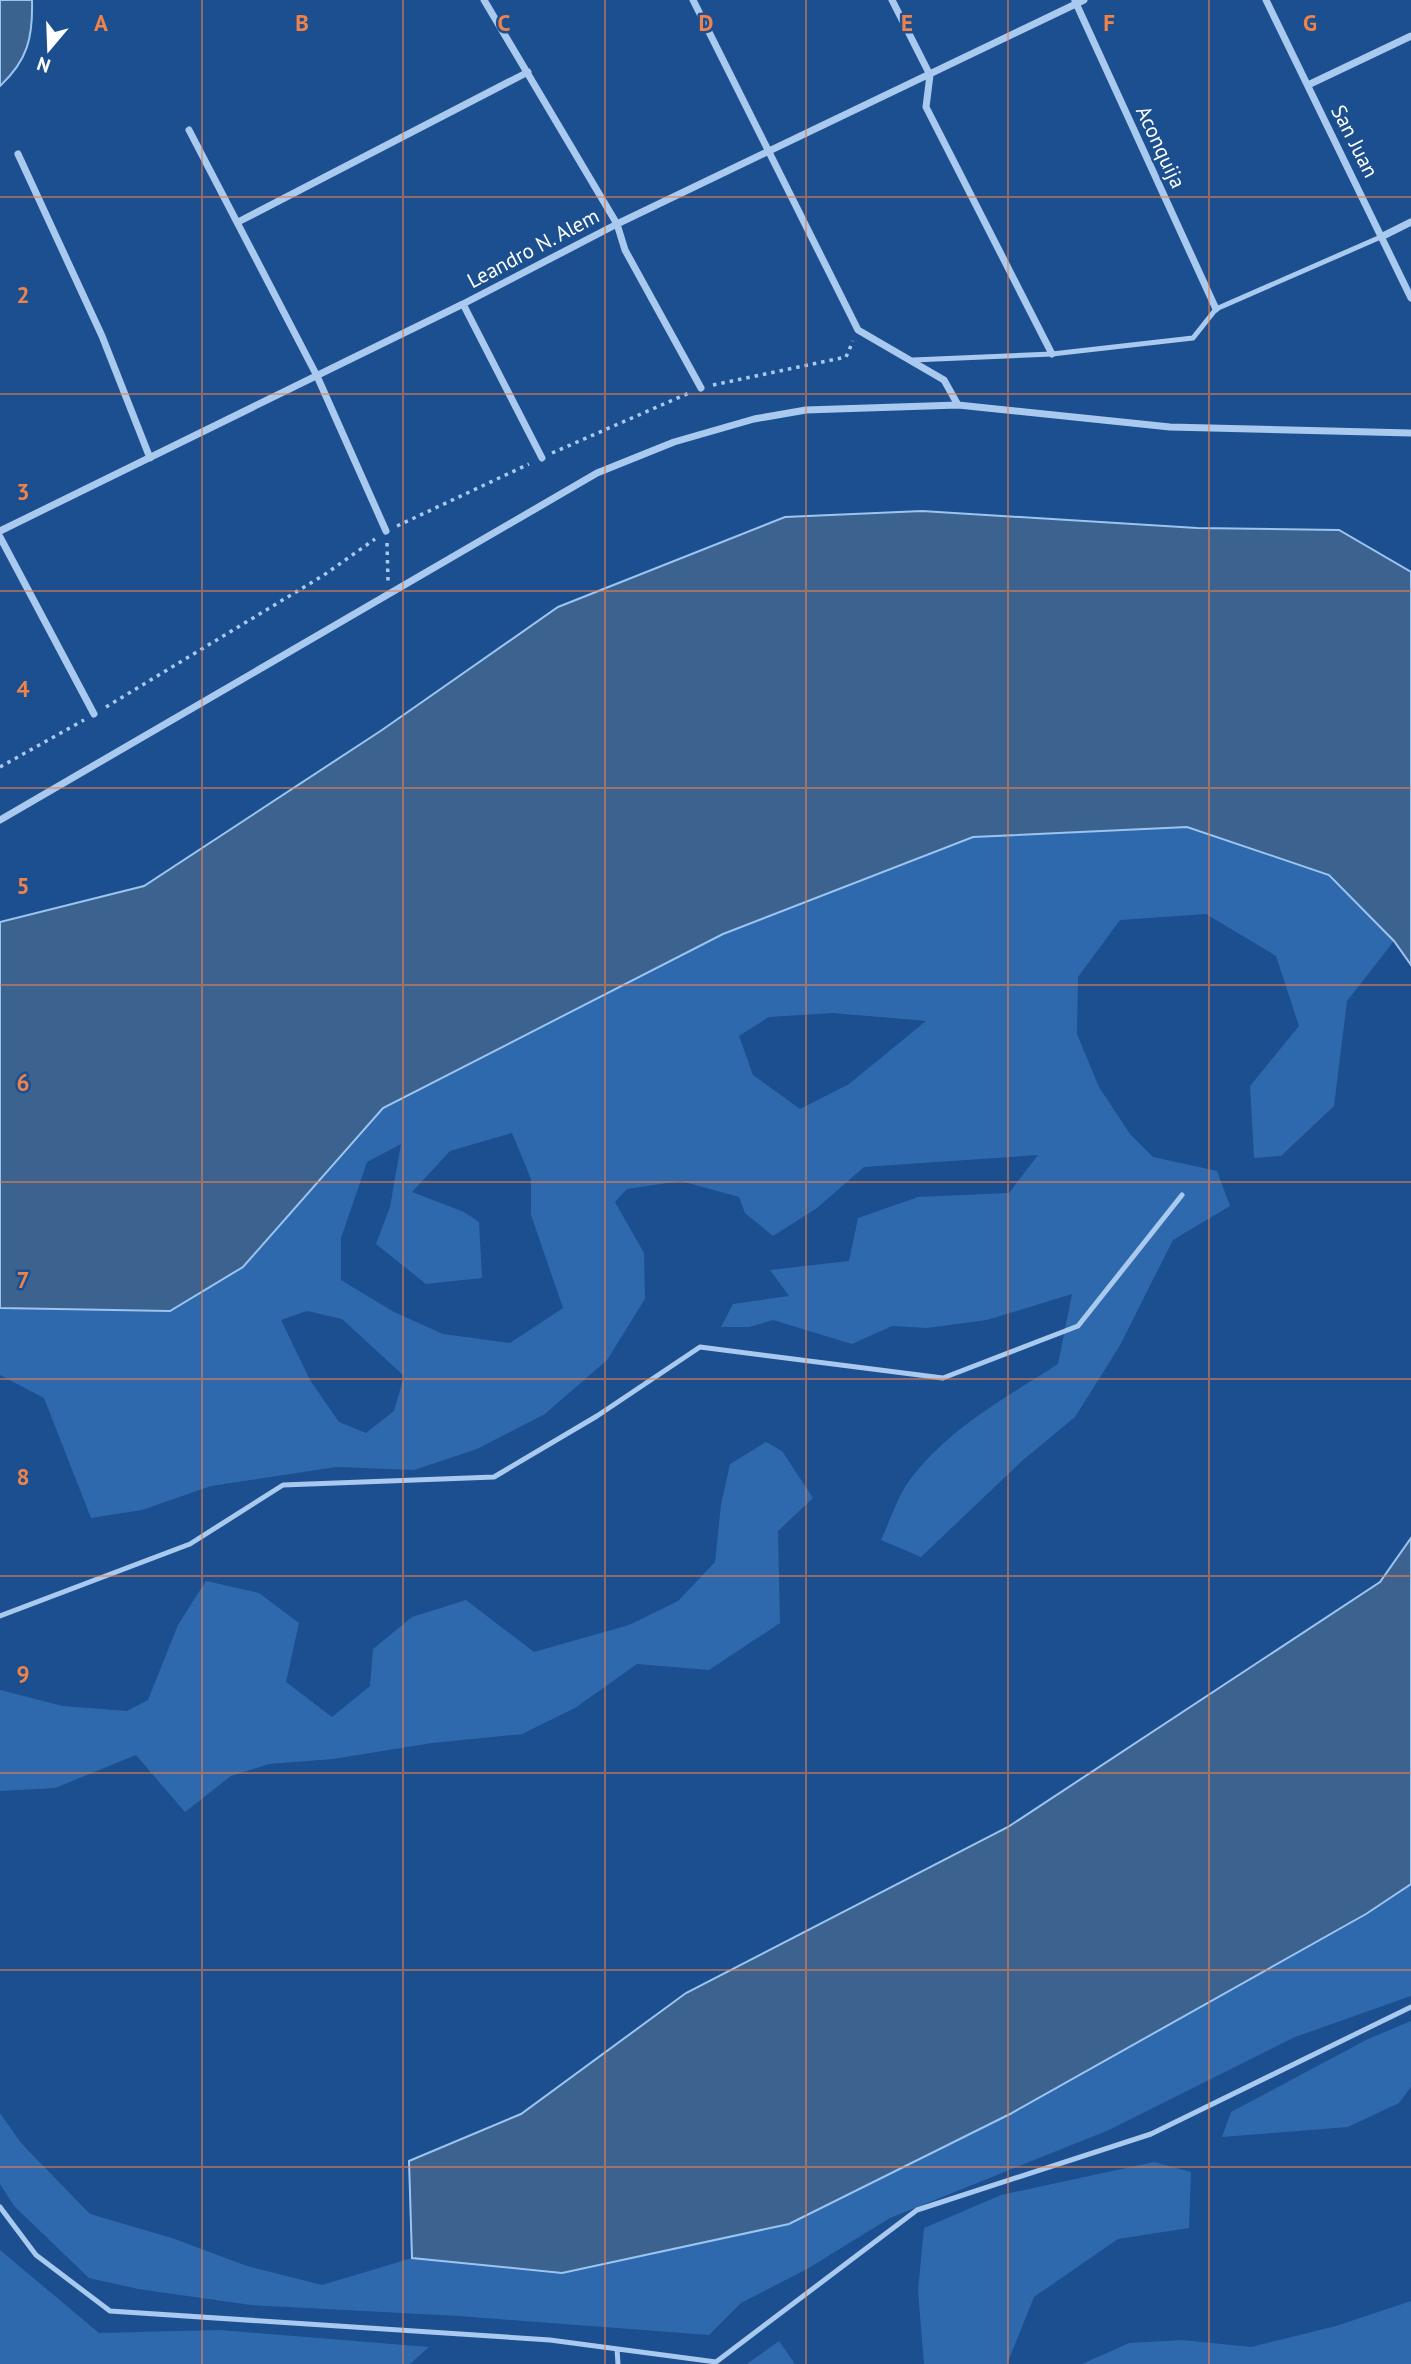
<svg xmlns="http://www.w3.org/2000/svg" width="1411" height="2364" viewBox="0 0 1411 2364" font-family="'PT Sans',sans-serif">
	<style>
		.green { fill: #2e69ad; fill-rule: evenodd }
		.water { fill: #3c6290; stroke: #9cc4f0; stroke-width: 2 }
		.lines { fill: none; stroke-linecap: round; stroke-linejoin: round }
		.path { stroke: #a9c9ee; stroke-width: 3.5; stroke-dasharray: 3.5 5; stroke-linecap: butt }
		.lane { stroke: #a9c9ee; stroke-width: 5 }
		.street { stroke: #a9c9ee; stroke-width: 7 }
		.grid { fill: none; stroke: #ee8249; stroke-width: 2; stroke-opacity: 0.55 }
		.labels { text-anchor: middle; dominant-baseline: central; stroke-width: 5; stroke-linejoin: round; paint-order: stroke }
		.street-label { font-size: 21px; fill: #fff; stroke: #1b4f8f }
		.grid-label { font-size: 23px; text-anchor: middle; font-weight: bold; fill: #ee8249; stroke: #1b4f8f; stroke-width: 5; stroke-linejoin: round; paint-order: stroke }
	</style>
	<rect width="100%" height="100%" fill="#1b4f8f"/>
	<path class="green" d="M1187 827 1329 875 1394 941 1347 1001 1334 1106 1281 1156 1254 1158 1250 1086 1299 1026 1276 956 1206 914 1120 920 1078 977 1077 1034 1099 1087 1130 1134 1153 1157 1217 1171 1230 1206 1173 1240 1119 1347 1075 1417 1023 1460 921 1557 881 1540C890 1521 897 1498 909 1481 947 1429 1005 1398 1058 1364L1072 1294 987 1320 927 1328 892 1326 852 1344 773 1320 749 1327H721L733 1304 789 1296 770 1270 849 1261 858 1218 918 1197 1009 1193 1038 1155 864 1167 817 1208 773 1236 745 1213 739 1197 681 1181 627 1189 615 1202 644 1253 645 1299 607 1360 545 1414 477 1449 414 1470 336 1467 211 1486 142 1510 91 1518 44 1398 0 1375V1308L170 1311 243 1266 383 1108 723 934 973 837ZM833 1013 926 1021 849 1084 800 1109 753 1075 739 1036 769 1017ZM512 1133 531 1179V1215L563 1308 510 1343 443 1334 394 1312 341 1280V1238L367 1162 401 1144 390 1207 376 1244 426 1284 482 1278 479 1222 464 1212 412 1192 450 1151ZM307 1311 342 1319 404 1376 394 1411 366 1433 339 1422 310 1380 281 1320Z
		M766 1442 782 1451 813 1498 778 1531 780 1623 709 1670 637 1664 575 1708 522 1734 432 1743 333 1759 269 1764 231 1776 185 1812 136 1755 55 1788 0 1791V1690L63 1706 127 1711 148 1700 178 1625 206 1581 259 1593 299 1623 286 1682 332 1717 370 1686 373 1649 412 1617 466 1600 534 1652 629 1625 678 1601 715 1562 721 1505 730 1464Z
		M1411 1884V1996L1295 2037 1109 2130 890 2218 807 2269 741 2303 709 2335 459 2316 251 2305 138 2289 89 2278 14 2206 0 2184V2113L21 2143 90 2214 172 2238 247 2266 322 2285 412 2258 562 2273 789 2224 1010 2114 1366 1914Z
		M1411 2021V2087L1399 2103 1348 2127 1222 2137 1231 2112 1368 2039Z
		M1154 2162 1191 2172 1189 2228 1118 2239 1034 2297 1007 2364H924L918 2291 924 2228 1001 2195Z
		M0 2250 99 2333 219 2330 429 2347 410 2364H0Z
		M1411 2301V2364H1082L1129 2343 1182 2340 1251 2347 1336 2326Z
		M779 2341 795 2364H747Z"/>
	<path class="water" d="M0 0H32C33 37 28 60 0 86Z
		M922 511 1197 528 1339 530 1411 572V965L1394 941 1329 875 1187 827 973 837 723 934 383 1108 243 1267 170 1311 0 1308V922L144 886 382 730 558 607 785 517Z
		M1411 1538V1884L1366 1914 1010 2114 789 2224 562 2273 412 2258 409 2161 521 2114 686 1993 1008 1827 1380 1582Z"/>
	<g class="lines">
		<path class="path" d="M713 385 846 357 853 341
			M552 453 689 393
			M397 526 529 464
			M387 543 388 581
			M106 707 324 575 375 539
			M0 767 84 720"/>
		<path class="lane" d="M913 360 1052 354 1193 338 1216 309 1383 236
			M0 1616 190 1544 283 1485 494 1477 597 1416 700 1347 943 1378 1078 1326 1182 1195
			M0 2207 36 2255 110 2311 550 2340 716 2362 917 2210 1151 2134 1411 2007
			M617 2349 618 2364"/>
		<path class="street" d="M484 0 617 224 625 250 701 388
			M693 0 858 330 944 380 958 405
			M892 0 930 75 926 107 1052 354
			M1266 0 1411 298
			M1075 1 1216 309
			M1308 85 1411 36
			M189 130 317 376 386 531
			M18 154 102 336 150 458
			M238 222 528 72
			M1383 236 1411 222
			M463 304 542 458
			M0 531 463 304 617 224 1084 0
			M0 537 94 714
			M0 820 597 473 674 442 754 419 806 410 958 405 1170 427 1411 433"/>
	</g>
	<path class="grid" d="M202 0V2364M403 0V2364M605 0V2364M806 0V2364M1008 0V2364M1209 0V2364M0 197H1411M0 394H1411M0 591H1411M0 788H1411M0 985H1411M0 1182H1411M0 1379H1411M0 1576H1411M0 1773H1411M0 1970H1411M0 2167H1411"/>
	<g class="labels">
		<g class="street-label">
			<text transform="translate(1355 141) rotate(63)">San Juan</text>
			<text transform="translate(1161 147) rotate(65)">Aconquija</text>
			<text transform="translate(533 248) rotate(-28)">Leandro N. Alem</text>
		</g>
	</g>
	<g class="grid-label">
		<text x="101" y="31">A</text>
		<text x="302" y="31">B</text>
		<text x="504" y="31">C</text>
		<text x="706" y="31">D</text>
		<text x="907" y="31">E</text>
		<text x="1109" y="31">F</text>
		<text x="1310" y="31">G</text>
		<text x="23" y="303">2</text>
		<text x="23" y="500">3</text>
		<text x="23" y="697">4</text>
		<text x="23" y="894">5</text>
		<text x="23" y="1091">6</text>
		<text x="23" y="1288">7</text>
		<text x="23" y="1485">8</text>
		<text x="23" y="1682">9</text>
	</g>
	<g transform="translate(49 49) rotate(199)" stroke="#1b4f8f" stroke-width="5" paint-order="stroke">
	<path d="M0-5L12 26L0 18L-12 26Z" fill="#ffffff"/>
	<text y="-10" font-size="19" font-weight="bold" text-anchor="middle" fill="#ffffff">N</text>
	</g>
</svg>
